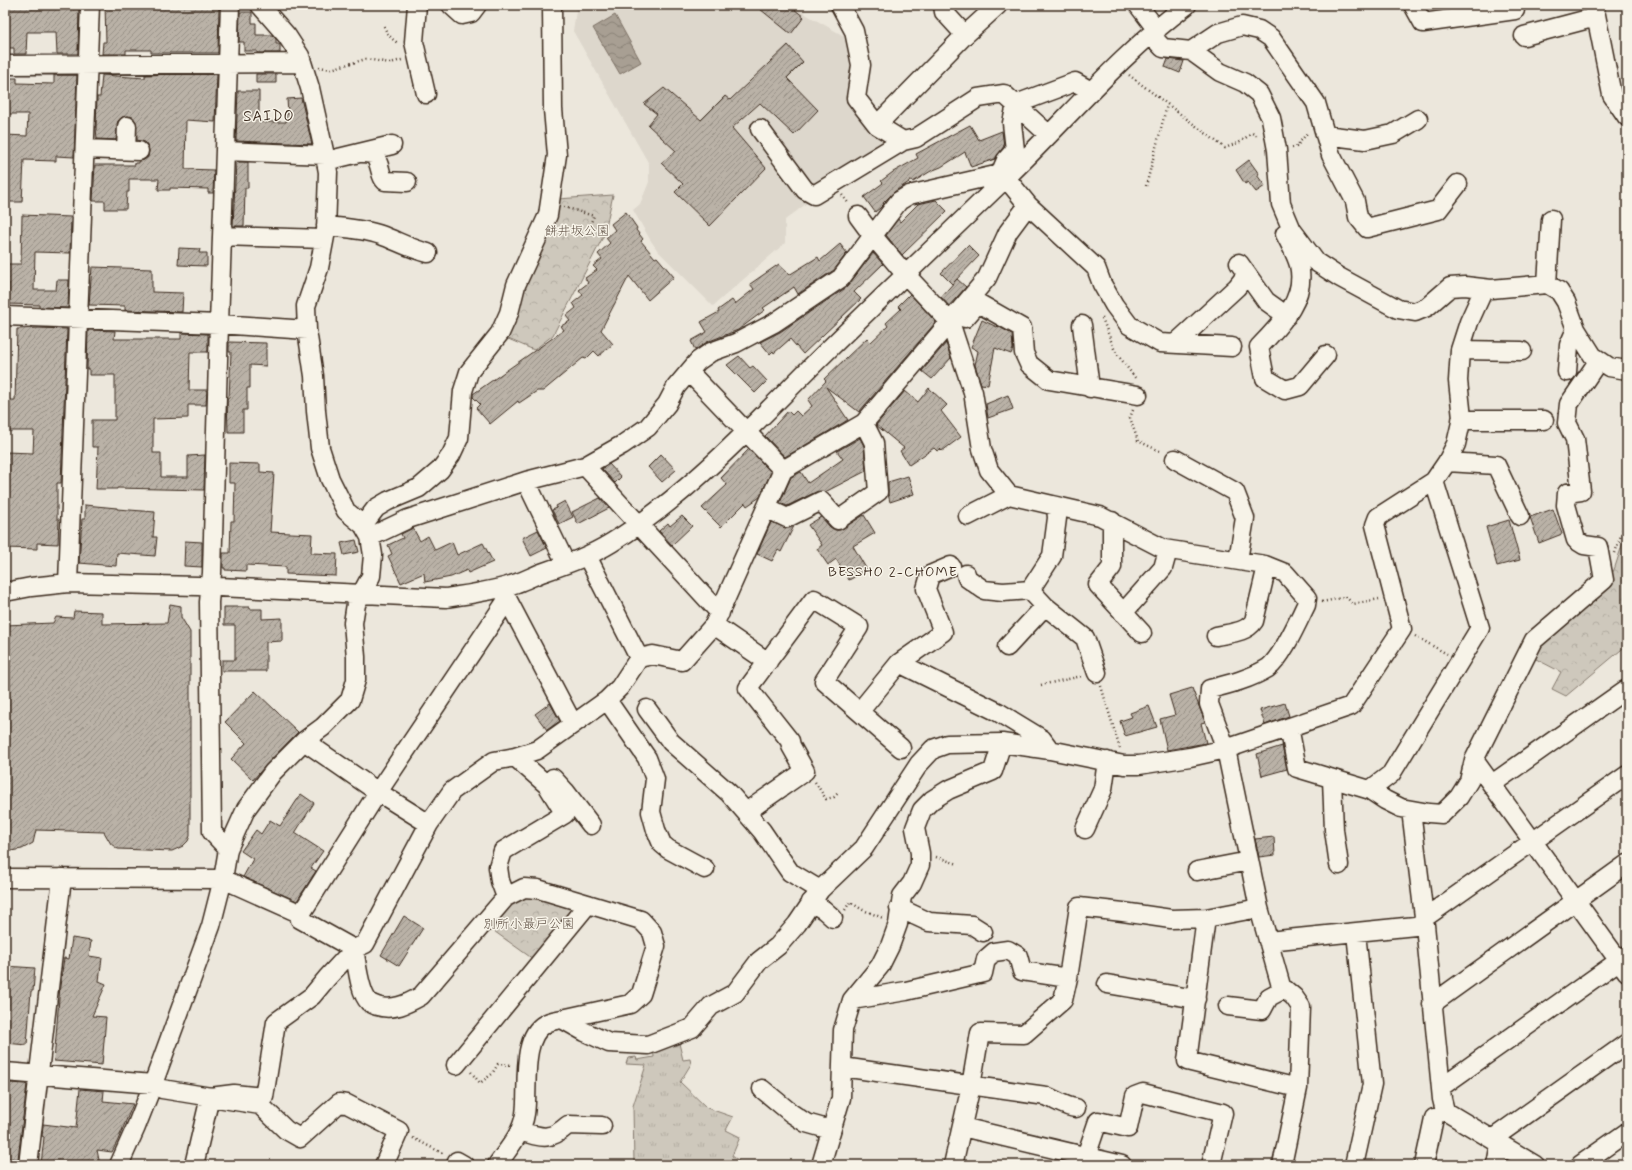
<svg xmlns="http://www.w3.org/2000/svg" width="1632" height="1170" viewBox="0 0 1632 1170" font-family="Mynerve,'Klee One',sans-serif">
	<style>
		.built { fill: #ddd7cc }
		.grass { fill: url(#grass-tufts); stroke: #84796d }
		.park { fill: url(#park-crowns); stroke: #84796d }
		.water { fill: url(#water-waves); stroke: #7c7064 }
		.building { fill: url(#building-hatch); stroke: #3b2a1e }
		.lines { fill: none; stroke-linecap: round; stroke-linejoin: round }
		.minor-casing { stroke: #3b2a1e; stroke-width: 21 }
		.path { stroke: #3b2a1e; stroke-width: 2.5; stroke-dasharray: 1 3; stroke-linecap: butt }
		.minor { stroke: #f7f3e8; stroke-width: 18 }
		.labels { text-anchor: middle; dominant-baseline: central; stroke-width: 3; stroke-linejoin: round; paint-order: stroke }
		.park-label { font-size: 13px; fill: #605246; stroke: #f7f3e8 }
		.neighbourhood-label { font-size: 14px; letter-spacing: 1px; fill: #3b2a1e; stroke: #f7f3e8 }
		.quarter-label { font-size: 15px; letter-spacing: 1px; fill: #3b2a1e; stroke: #f7f3e8 }
	</style>
	<defs>
		<pattern id="grass-tufts" width="24" height="20" patternUnits="userSpaceOnUse"><rect width="24" height="20" fill="#cec8bc"/><path d="M3 7l-1-3M5 7V3M7 7l1-3M15 17l-1-3M17 17v-4M19 17l1-3" fill="none" stroke="#b2aca1"/></pattern>
		<pattern id="park-crowns" width="20" height="18" patternUnits="userSpaceOnUse"><rect width="20" height="18" fill="#cec8bc"/><path d="M2 6a3 3 0 1 1 6 0M12 15a3 3 0 1 1 6 0" fill="none" stroke="#b2aca1"/></pattern>
		<pattern id="water-waves" width="16" height="10" patternUnits="userSpaceOnUse"><rect width="16" height="10" fill="#a89f93"/><path d="M0 5q4-4 8 0t8 0" fill="none" stroke="#8a8277"/></pattern>
		<pattern id="building-hatch" width="6" height="6" patternUnits="userSpaceOnUse"><rect width="6" height="6" fill="#bab2a7"/><path d="M-1 1l2-2M0 6l6-6M5 7l2-2" fill="none" stroke="#989187"/></pattern>
	</defs>
	<rect width="100%" height="100%" fill="#ece7dc"/>
	<filter id="ink" filterUnits="userSpaceOnUse"><feTurbulence type="fractalNoise" baseFrequency=".025" numOctaves="2"/><feDisplacementMap in="SourceGraphic" scale="8" xChannelSelector="R" yChannelSelector="G"/><feConvolveMatrix kernelMatrix="1 2 1 2 8 2 1 2 1" color-interpolation-filters="sRGB"/></filter>
	<g filter="url(#ink)">
		<path class="built" d="M577 5H796L807 15 851 40 849 97 884 144 785 220V243L713 306 658 251 651 241 633 210 640 204 649 182V164L573 31Z"/>
		<path class="grass" d="M678 1039 683 1060 690 1059 691 1064 680 1082 707 1108 733 1117 726 1130 740 1137 732 1156 738 1160 739 1165H634L633 1106 646 1065 626 1064 628 1058 636 1057 637 1060 654 1057 653 1045Z"/>
		<path class="park" d="M613 195 604 235 553 335 534 350 506 338 522 290 558 199Z
			M1627 530V645L1566 696 1552 689 1561 672 1534 658 1538 646 1606 583 1614 570Z
			M538 897 575 908 533 959 491 929 510 906 523 898Z"/>
		<path class="water" d="M615 15 641 62 620 74 593 28Z"/>
		<path class="building" d="M5 5H79L78 54H57L56 32H27L26 54H14V48H5Z
			M105 5 219 6 218 53H151V50H126V54H102L103 42H106Z
			M755 5H789L804 17 791 34Z
			M240 12H252V23H256V35H272L276 39V44H280V53H257V51H244V42H239Z
			M788 45 803 62 787 78 818 110 794 135 760 103 732 128 766 168 710 226 675 192 683 184 661 163 676 151 648 125 657 114 644 104 664 88 701 120 725 96 730 100Z
			M1168 59 1184 61 1180 73 1165 67Z
			M175 74H217L215 122 186 120 185 169 214 170 213 193H208V189L170 188V190H158L159 179H129V192H127L126 209H105V201H93L95 165H135V163H139V161L144 160 148 157 149 151 148 146 145 142 137 140 136 122 133 117 128 116 122 117 118 121 116 140 97 139 96 128 97 97H100L102 75 145 78V75Z
			M256 74H276V83H256Z
			M54 75H77L74 157 56 156V161L24 160 22 202H5V135L27 136 28 114H5V78H17V83L54 84Z
			M238 91H259V122H286V114H288L287 99 301 98 312 144 236 141Z
			M970 125 979 140 1002 131 1004 146 995 159 971 167 965 152 941 167 931 171 913 182 912 180 894 192 883 203 884 204 880 208 875 212 864 197 883 183 881 181 893 172 918 158 916 154Z
			M1249 160 1259 174 1257 175 1265 186 1256 192 1248 182 1245 184 1236 170Z
			M236 162H248V188H245L244 226H233Z
			M936 200 947 211 902 255 886 235 898 219 900 222 918 204Z
			M626 212 637 228 636 230 643 239 641 241 655 258 657 257 674 277 648 300 629 276 601 330 613 344 599 356 594 351 586 359 583 358 543 391H537L519 403 518 401 490 424 476 408 480 404 473 397V394L564 330 561 326 570 321 566 316 576 308 573 303 583 295 579 290 588 283 585 278 597 270 593 266 602 259 598 254 610 243 606 238 615 230 611 224Z
			M22 215 71 217 70 253 35 252 34 290H56L57 280H69L68 308 39 307V305L8 304 9 283H5V264H21Z
			M840 244 847 253 834 270 798 294 794 287 763 308 765 310 738 330 707 342 695 350 691 341 707 332 701 322 719 312 718 310 732 300 735 304 754 289 750 284 779 264 789 275 818 257 820 261Z
			M968 245 979 256 952 284 941 273Z
			M179 248 200 249 199 253H207V266L178 265Z
			M873 253 883 264 854 292 861 299 803 354 790 339 774 353 773 351 770 354 760 342 780 332 847 287Z
			M92 267 152 269V292L183 293 182 312 125 310V306L89 305Z
			M957 279 966 287 949 306 941 297Z
			M910 294 936 322 859 412 826 387 848 420 785 457 765 436 788 411 792 415 796 411 801 416 812 406 808 400 826 381 824 379 867 338 871 342 888 326 886 323 901 309 898 306Z
			M982 320 997 327 998 326 1012 334 1013 349 1011 354 995 348 988 385 981 384 975 365 978 351 971 347Z
			M38 328 67 329 61 483H57V519H59L58 544 37 543V549L5 548V452L33 453 34 431H5V400H15L17 329Z
			M88 330 115 331 114 339H181V333L208 334V352H190L189 390H207L206 405H188V418L153 419V453H161V477H188V456L205 455 204 490 117 488V489H96L98 447H92V420H115V375H89V369H87Z
			M229 342 266 343V366L250 365V388H247V410H243V432H228L227 398H229L231 352H229Z
			M946 343 951 358 932 379 922 371Z
			M739 356 750 368 753 366 767 381 755 393 727 365Z
			M929 388 947 405 941 411 961 437 942 451 940 449 937 451 934 448 909 465 900 451 904 448 876 425 905 391 918 402Z
			M1008 395 1013 409 988 418 986 404Z
			M860 438 864 446 866 471 825 492H816L787 506 780 503 791 477 801 472 808 483 843 459 837 451Z
			M749 449 771 472 760 497 747 506 745 503 721 527 702 508 727 485 721 478Z
			M661 454 676 470 662 482 648 467Z
			M229 463 260 464V472L274 473 270 532 312 534 311 553 337 554 336 576 286 574V567L246 565V571L225 570V568H223V553H230L231 521H234L235 483H229Z
			M609 464 621 477 615 483 602 469Z
			M908 476 914 494 890 502 888 494V482Z
			M600 498 609 508 578 524 572 512Z
			M565 501 573 517 559 524 552 510 557 508 556 506Z
			M85 505 117 508V509L155 512 153 537H157L155 556 117 553 116 566 79 563 82 519H85Z
			M1553 509 1562 534 1539 543 1530 517Z
			M864 515 875 533 853 546 867 570 849 580 836 559 828 565 817 549 822 545 808 525 821 517 830 527 835 530H840Z
			M682 516 692 526 672 545 659 531 668 523 670 526Z
			M1509 520 1520 560 1497 566 1486 527Z
			M771 522 787 528 794 526 781 552 778 550 772 561 757 554Z
			M413 528 420 541 428 536 435 550 452 542 457 555 483 543 493 562 468 573 467 570 451 577 425 582 424 573 401 583 388 556 392 554 388 545 403 538 401 534Z
			M538 530 547 548 531 556 522 538Z
			M356 540 359 552 344 555 341 543Z
			M185 541 202 542V567L184 566Z
			M170 604 181 606V617L190 632V836L188 841 183 846 172 851 118 849 111 844 104 832 36 830 33 843 22 849 5 852V625L53 623 56 617 73 618 74 611 102 612V624L167 623Z
			M224 607H250V609H262V619L282 618V641L266 642V671H222V660H235V625H224Z
			M1192 688 1205 722 1201 723 1206 743 1167 750 1160 719 1175 715 1169 695Z
			M255 691 298 732 266 765 253 780 231 759 246 743 225 722Z
			M550 703 560 721 547 730 535 714Z
			M1285 703 1289 716 1265 725 1260 710Z
			M1149 706 1157 727 1125 736 1120 721 1132 717 1130 713Z
			M1282 746 1287 769 1262 776 1257 754Z
			M301 794 314 803 295 833 323 851 311 868 316 871 297 901 243 877 253 859 241 851 256 830 261 834 270 820 280 826Z
			M1274 837 1275 855 1259 857 1255 839Z
			M404 916 423 928 399 966 381 955Z
			M72 938 91 941 89 956 102 958 99 981 106 984 92 1016 106 1017 102 1065 54 1061 60 986 64 958 69 959Z
			M5 966 35 968 33 991H31L27 1045 5 1043Z
			M9 1083 27 1084 18 1159 5 1158V1111H6Z
			M80 1089 104 1091 103 1101 133 1104 118 1140 112 1152 97 1150 100 1165H41L44 1137 42 1136 43 1124 76 1128Z"/>
		<g class="lines">
			<g class="minor-casing">
				<path id="minor" d="M417 5 414 42 426 94
					M451 5 462 15 471 13 477 5
					M840 5 854 31 861 65 856 98 877 125 903 141 916 138 978 98 1004 94 1049 135
					M943 5 944 12 965 35
					M1138 5 1157 30
					M1413 5 1423 23 1515 10V5
					M1594 5 1612 95 1627 117
					M1151 35 1163 48 1191 51 1218 33 1242 26 1259 30 1271 38 1316 103 1331 155 1355 201 1358 217 1367 228 1438 210 1458 184
					M1524 36 1596 17
					M1191 51 1220 72 1245 83 1259 94 1271 118 1277 150 1281 204 1292 230 1316 262 1339 277 1398 309 1415 312 1427 307 1450 287 1465 286 1491 289 1547 284 1559 291 1566 302 1576 329 1593 356 1609 367 1627 370
					M5 65 302 63
					M877 125 965 35 998 5
					M760 129 805 190 814 195 903 141
					M1325 135 1365 140 1393 134 1418 119
					M85 149 139 151
					M126 150 127 126
					M225 151 325 155
					M364 153 373 154C382 164 379 176 385 181L407 182
					M326 161 392 145
					M1000 174 1006 160 1015 150 1012 123 1016 104 1075 82 1091 91
					M1006 178 1028 205 1096 268 1102 284 1114 305 1129 325 1160 343 1232 347
					M858 216 872 235 905 274 950 322 973 392 982 449 989 470 1009 495 1100 516 1164 549 1265 565 1285 573 1307 598 1306 605C1298 621 1282 658 1268 668 1250 679 1230 684 1210 689L1209 704 1226 749 1259 908
					M326 226C344 228 364 229 381 235 397 241 411 249 428 253
					M1288 232 1285 234C1290 244 1296 254 1299 265 1307 299 1280 325 1259 347L1265 378 1285 390 1300 386 1326 355
					M222 236 324 239
					M1239 263 1266 301 1287 316
					M1547 284 1551 219
					M5 316 219 324 307 330
					M965 318 978 303 1022 328 1024 353 1029 364 1049 380 1138 395
					M1082 325 1090 388
					M1175 344 1237 287 1247 274
					M1460 350 1522 351
					M689 372 783 470
					M1567 372 1569 345 1576 329
					M1461 420H1544
					M1175 459 1235 492 1245 518 1238 560
					M1447 462 1496 465 1520 516
					M585 466 720 613
					M526 481 566 564
					M1056 507 1057 518 1052 556 1030 590 1045 606 1085 638 1097 673
					M766 508 787 518 821 501 838 520 878 492 874 443 864 423
					M968 516 1009 495
					M1112 521V567L1098 585 1142 633
					M363 525 376 508 388 501 419 488 440 470 451 455 459 438 463 391 469 372 500 333 509 313 516 285 548 215 557 155 553 109 552 5
					M370 537 408 519 526 481 585 466 622 445 648 427 667 404 676 387 698 361 711 352 736 343 774 323 841 278 899 201 909 195 1000 174 1008 176
					M587 556 639 658
					M966 574 967 578 984 590 1003 592 1030 590
					M68 583 90 5
					M503 591 573 724
					M5 592 31 587 68 583 198 586 446 598C470 594 495 591 517 583 526 580 535 575 544 572 567 564 590 556 611 543 690 495 758 419 824 354 885 294 947 235 1009 175 1068 118 1121 54 1187 5
					M1123 613 1163 568 1168 550
					M714 625 768 662
					M1216 636C1229 633 1246 633 1254 621L1267 566
					M1007 647 1045 606
					M899 663 998 712 1042 739 1050 750
					M607 700 647 758 655 779 651 812 656 830 662 844 668 849 705 869
					M647 709 671 742 729 793 762 831 790 872 820 890
					M860 711 899 663 943 632 926 589 930 575 951 566
					M1289 727 1297 768 1370 790 1385 800 1401 808 1429 813 1442 814 1459 797 1469 781 1474 760 1534 640 1604 580 1598 547 1584 545 1576 540 1566 505 1567 493 1581 491 1575 439 1567 423 1569 404 1599 360
					M304 741 378 792 429 824
					M1474 760 1627 972
					M553 778 565 791 591 825
					M1332 779 1334 830 1339 865
					M1492 784 1625 690 1627 692
					M1370 790 1391 774 1480 628 1434 481
					M1411 810 1425 925 1442 1099 1445 1111 1535 1165
					M746 812 805 771 791 746 790 741 748 688 814 599 859 627 824 681 901 748
					M1085 829 1103 789 1107 761
					M228 849 246 809 273 772 304 741 323 727 350 700 356 680V657L353 623 356 604 371 576 373 555 370 537 363 525 346 511 330 479 320 448 316 411 314 376 307 330 306 306 319 268 326 231 328 172 324 151 310 88 300 56 287 36 260 5
					M1197 871 1249 861
					M5 878 223 879 301 914 300 919 354 949C357 963 359 992 369 1002 371 1004 375 1005 377 1006 393 1011 407 1004 421 996L506 897 524 888 538 889 641 920 652 932 656 946 641 994 630 1004 562 1019
					M506 897 500 881 498 867 503 851 565 814 547 785 515 757
					M811 902 824 910 833 918
					M899 908 929 922 972 925 983 932
					M301 914 378 792 507 600
					M1206 918 1187 1061 1298 1088
					M1423 919 1627 775
					M1268 941 1425 925
					M1107 984 1196 999
					M852 1000 906 991 983 973 986 959 994 952 1008 950 1018 956 1022 971 1068 978
					M1432 1004 1627 864
					M1228 1006 1262 1010 1269 997 1284 989
					M456 1065 588 904
					M842 1067 1046 1096C1056 1100 1065 1107 1076 1108
					M5 1072 153 1084 162 1089 260 1105 286 1130 300 1138 339 1103 347 1104 399 1131 384 1165
					M1441 1087 1627 955
					M762 1089 791 1113 806 1123 831 1130
					M962 1127 1122 1165
					M520 1131C543 1138 550 1141 568 1125L602 1126
					M1492 1139 1627 1043
					M457 1161 464 1165
					M28 1165 62 878
					M119 1165 136 1127 153 1084 211 926 223 879 228 849 212 832 209 602 212 573 219 324 230 5
					M194 1165 210 1097 234 1094 264 1097 276 1022 312 996 327 978 354 949 365 944 429 824 452 791 494 761 515 757 537 750 607 700 620 687 639 658 653 655 682 661 714 625 783 470 864 423 987 278 1008 232 1028 205
					M497 1165C508 1149 522 1134 525 1114 529 1090 520 1038 545 1024 549 1021 557 1020 562 1019L585 1032 609 1043 648 1045 692 1028 711 1006 735 993 759 961 778 946 797 924 820 890 864 848 919 764 933 749 947 744 1002 743 1050 750 1124 765H1139L1190 757 1226 749 1351 706 1402 629 1375 525 1378 517 1434 481 1447 462 1456 444 1462 418 1458 381 1460 350 1469 322 1484 289
					M821 1165 841 1098 843 1030 852 1000 880 966 890 946 898 924 902 896 912 883 920 865V853L915 828 922 810 932 800 948 790 993 771 1002 743
					M953 1165 971 1086 980 1033 1024 1034 1063 1000 1068 978 1079 907 1123 912 1171 919 1206 918 1259 908 1281 986 1294 997 1301 1007 1298 1088 1282 1165
					M1083 1165 1098 1121 1128 1128 1135 1096 1143 1093 1223 1113 1211 1165
					M1354 1165 1372 1084 1356 933
					M1424 1165 1434 1118
					M1496 1165 1500 1143
					M1580 1165 1627 1132"/>
			</g>
			<path class="path" d="M384 26C387 35 392 39 399 44
				M319 67 331 69 366 59 390 63 402 60
				M1129 75 1225 148 1240 142 1252 133 1258 136
				M1292 148 1296 147 1308 132
				M1146 186 1167 105
				M842 195 849 204
				M564 207 594 216 590 224
				M1102 318 1115 351 1136 379
				M1133 410 1130 418 1138 441 1162 452
				M1615 553 1627 517
				M1322 602 1346 597 1353 604 1379 599
				M1415 636 1447 654
				M1041 685 1082 676
				M1101 686 1120 749
				M815 782 826 799 834 797 839 792
				M936 857 958 864
				M845 910 850 902 863 910 883 918
				M471 1072 480 1083 492 1074 498 1064 512 1065
				M413 1138 444 1154"/>
			<use href="#minor" class="minor"/>
		</g>
	</g>
	<g class="labels">
		<g class="park-label">
			<text x="577" y="231">餅井坂公園</text>
			<text x="529" y="924">別所小最戸公園</text>
		</g>
		<g class="neighbourhood-label">
			<text x="893" y="572">BESSHO 2-CHOME</text>
		</g>
		<g class="quarter-label">
			<text x="269" y="117">SAIDO</text>
		</g>
	</g>
	<rect width="1632" height="1170" fill="none" stroke="#f7f3e8" stroke-width="20"/>
	<rect x="10" y="10" width="1612" height="1150" fill="none" stroke="#3b2a1e" stroke-width="1.5" filter="url(#ink)"/>
</svg>
